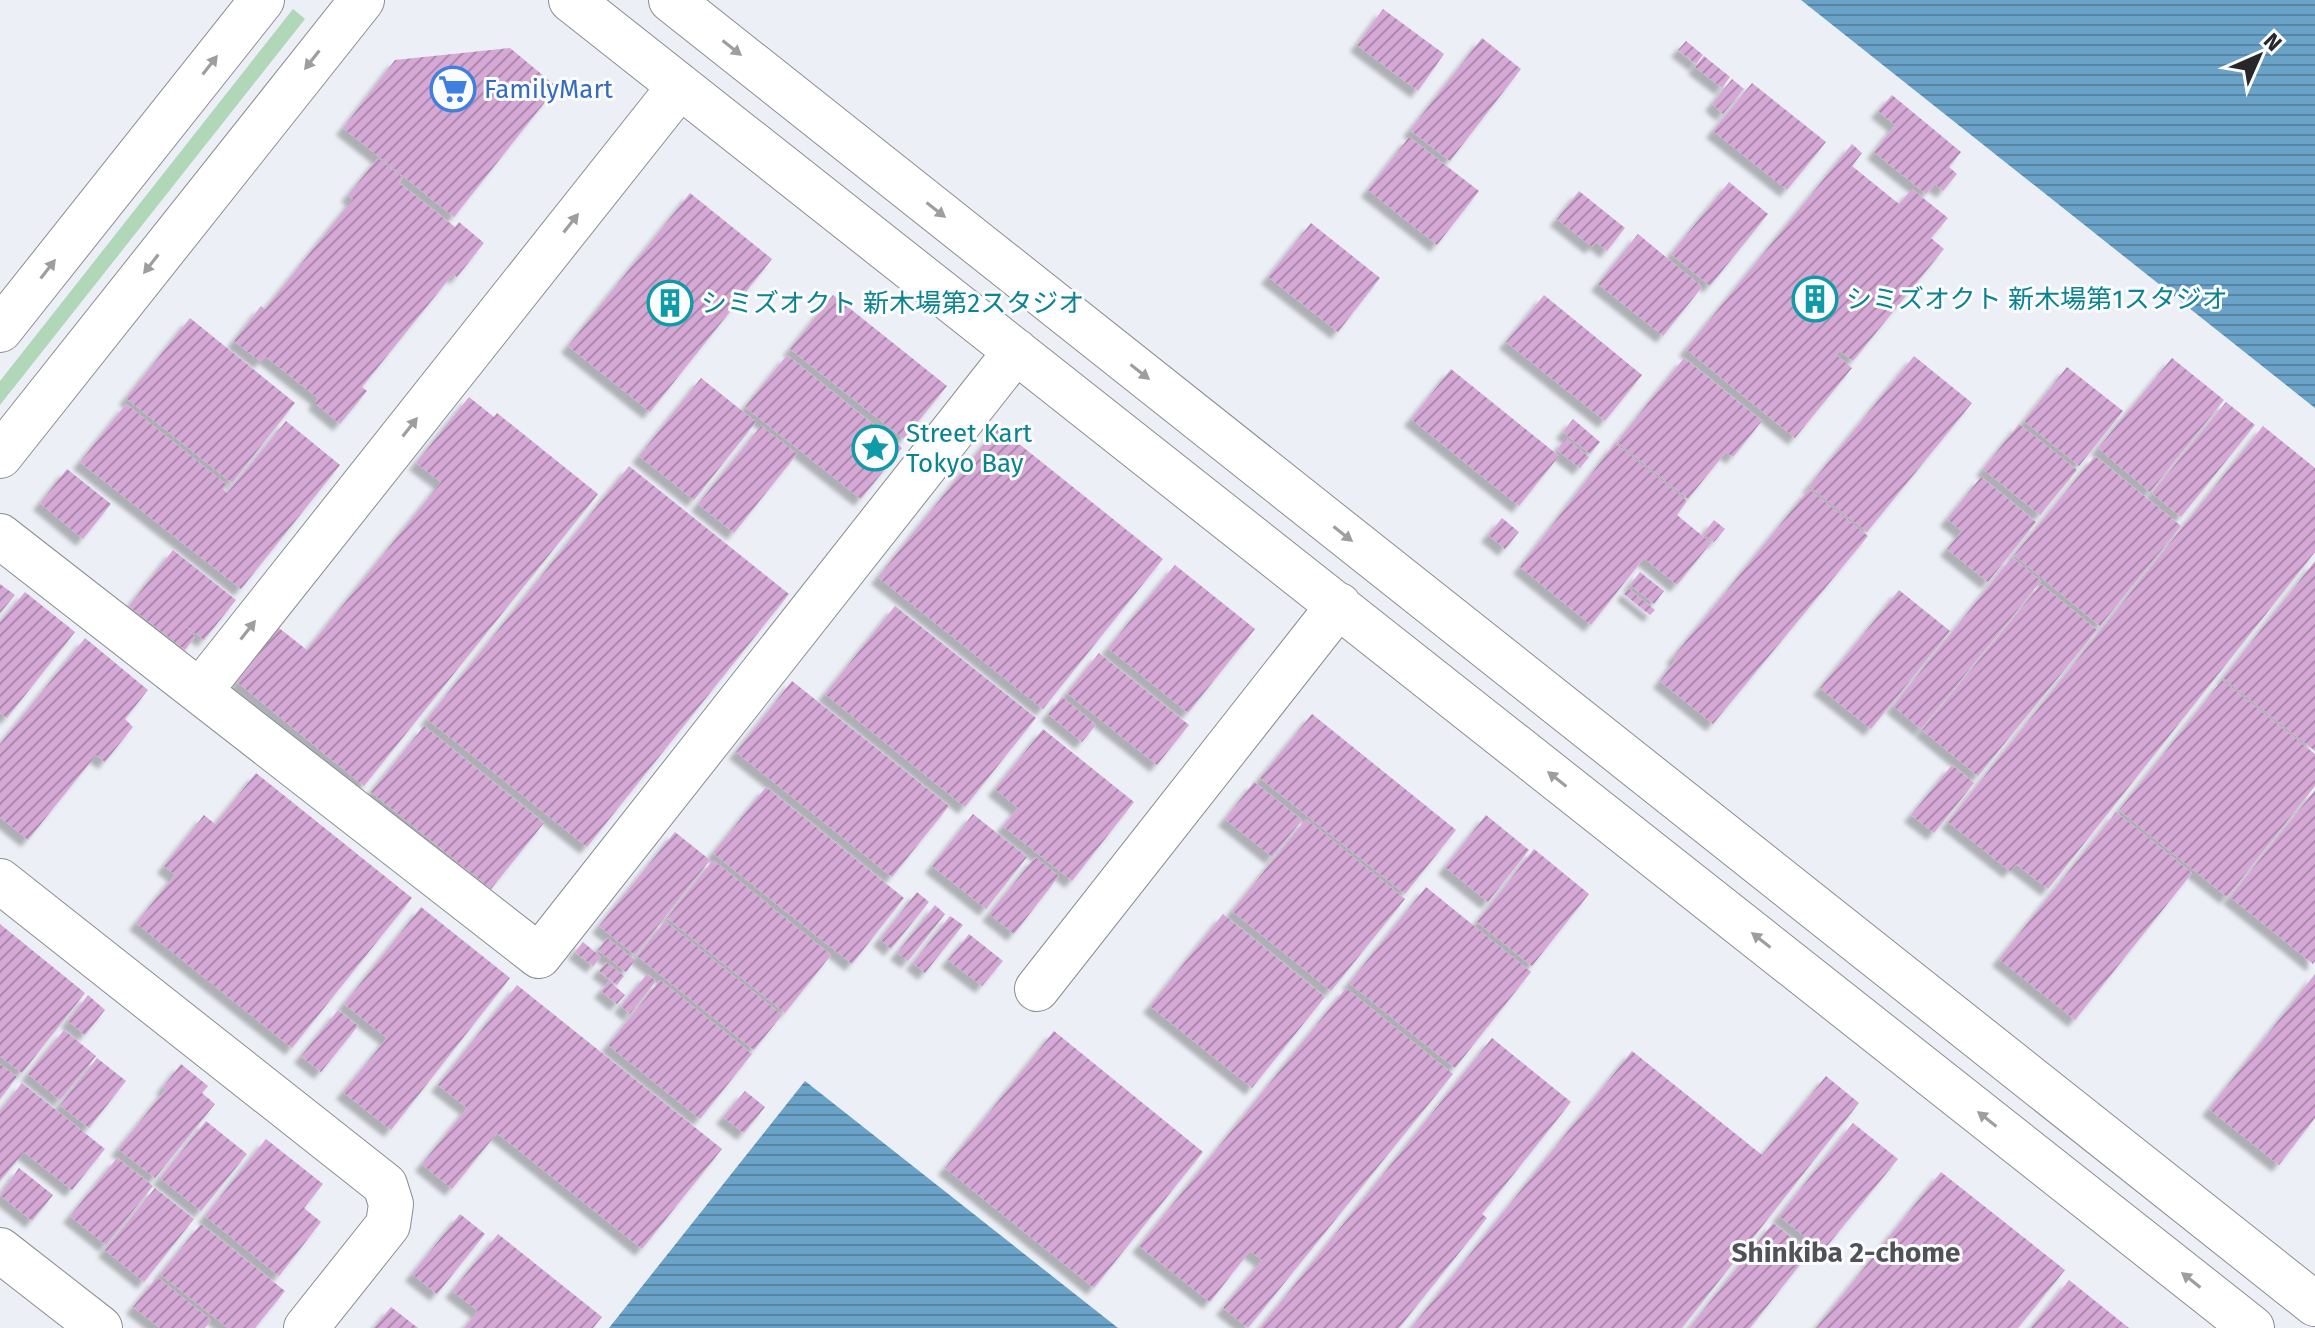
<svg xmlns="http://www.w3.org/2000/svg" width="2315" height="1328" viewBox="0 0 2315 1328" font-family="'Fira Sans','Noto Sans JP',sans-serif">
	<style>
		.grass { fill: #b0d7b7 }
		.water { fill: url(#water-rules) }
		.building { fill: url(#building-hatch); filter: url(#shadow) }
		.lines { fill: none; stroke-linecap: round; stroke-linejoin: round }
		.minor-casing { stroke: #8a8d92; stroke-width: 46 }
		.minor { stroke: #fff; stroke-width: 44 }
		.oneway { fill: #9d9e9f }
		.labels { text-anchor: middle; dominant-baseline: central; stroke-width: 6; stroke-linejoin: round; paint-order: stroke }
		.shop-label { font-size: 26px; fill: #366cbe; stroke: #fbfcff; text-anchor: start }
		.culture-label { font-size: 26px; fill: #0d838f; stroke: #fbfcff; text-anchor: start }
		.neighbourhood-label { font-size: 28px; font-weight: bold; fill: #505258; stroke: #fbfcff }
	</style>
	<defs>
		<pattern id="water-rules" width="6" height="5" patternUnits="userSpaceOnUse" patternTransform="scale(2)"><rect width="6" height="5" fill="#6ba3c8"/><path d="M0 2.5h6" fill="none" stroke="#5885a3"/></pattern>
		<pattern id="building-hatch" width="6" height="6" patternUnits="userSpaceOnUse" patternTransform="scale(2)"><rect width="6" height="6" fill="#d5a8d5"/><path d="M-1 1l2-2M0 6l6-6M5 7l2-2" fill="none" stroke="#ad89ad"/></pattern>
		<filter id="shadow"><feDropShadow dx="-7" dy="7" stdDeviation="2" flood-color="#0004"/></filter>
	</defs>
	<rect width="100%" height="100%" fill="#eceff5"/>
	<path class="grass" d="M293 9 305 19 0 405V381Z"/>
	<path class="water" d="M1801 0H2315V408Z
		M805 1081 1118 1328H609Z"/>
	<path class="building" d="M1383 9 1444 54 1418 91 1357 45Z
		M1482 38 1521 69 1450 161 1410 130Z
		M1686 41 1703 55 1696 64 1678 50Z
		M510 48 557 87 454 217 343 128 395 60Z
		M1704 56 1730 77 1722 88 1695 67Z
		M1732 79 1744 89 1723 114 1712 104Z
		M1752 83 1826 142 1787 190 1713 131Z
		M1892 95 1961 152 1949 167 1957 174 1943 191 1935 184 1926 194 1874 152 1895 125 1878 111Z
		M1409 137 1479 191 1437 245 1368 190Z
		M1852 144 1862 153 1852 166 1899 204 1912 189 1948 218 1931 238 1944 249 1853 361 1840 351 1836 355 1852 368 1795 438 1686 349Z
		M378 158 403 178 399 183 455 227 459 222 484 243 457 277 453 274 362 387 367 391 340 424 315 403 318 398 265 356 261 362 234 341 261 306 265 309 353 199 348 195Z
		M1729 182 1768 214 1710 286 1671 254Z
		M1579 191 1625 228 1607 251 1596 242 1592 247 1557 219Z
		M690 193 772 259 650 412 568 346Z
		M1311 223 1380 278 1338 332 1268 277Z
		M1638 234 1702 287 1663 336 1598 284Z
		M833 295 947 386 904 439 790 349Z
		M1544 295 1642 375 1605 421 1506 342Z
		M190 318 295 403 232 483 126 398Z
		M787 355 902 448 861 499 745 407Z
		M1914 356 1972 403 1867 532 1809 486Z
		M1684 358 1762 421 1733 457 1726 452 1688 499 1617 442Z
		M2172 358 2224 400 2150 492 2098 448Z
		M2067 367 2123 411 2079 466 2024 421Z
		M1451 369 1559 456 1519 506 1411 419Z
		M701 378 756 422 694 500 639 456Z
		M469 397 494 417 497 413 598 494 364 786 237 682 279 628 307 650 441 482 416 463Z
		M2226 402 2255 425 2181 517 2152 493Z
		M126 404 227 485 223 489 227 493 286 421 340 465 241 589 80 462Z
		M1573 419 1600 442 1590 454 1563 432Z
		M2019 424 2077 470 2040 515 1983 469Z
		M761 426 797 454 734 533 698 504Z
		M2263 426 2315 468V552L2048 889 2016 864 2010 871 1948 822Z
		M998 427 1163 559 1043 709 878 577Z
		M1566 438 1589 457 1580 468 1557 450Z
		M1615 443 1687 501 1677 515 1711 543 1677 585 1644 558 1591 625 1520 567Z
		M2095 456 2181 526 2100 626 2014 555Z
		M629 466 789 594 587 847 427 719Z
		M67 469 111 504 83 539 40 503Z
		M1981 477 2036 522 1988 582 1947 549 1962 531 1947 519Z
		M1809 489 1868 536 1713 724 1660 681 1676 659 1673 657Z
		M1502 518 1519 532 1505 549 1488 535Z
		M1714 520 1725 529 1714 542 1703 534Z
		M173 550 236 600 204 640 186 626 195 637 185 650 129 606Z
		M2012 557 2041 581 1921 729 1893 706Z
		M2315 561V751L2223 678Z
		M1175 565 1255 629 1188 713 1108 648Z
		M1640 572 1664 591 1654 604 1630 585Z
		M0 584 15 595 0 613Z
		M2041 584 2097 630 1978 776 1922 730Z
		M1628 588 1655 610 1650 615 1624 594Z
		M1899 590 1950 631 1871 729 1820 688Z
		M25 592 75 632 7 718 0 713V622Z
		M895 606 1036 718 965 807 825 694Z
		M85 638 148 690 125 719 133 727 105 762 96 755 28 840 0 817V744Z
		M1099 653 1189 725 1157 765 1067 693Z
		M2222 680 2315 754V786L2227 897 2119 810Z
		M792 681 949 806 892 877 736 752Z
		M1062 697 1096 725 1082 742 1048 714Z
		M1312 714 1456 830 1405 894 1260 778Z
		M424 726 544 823 491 889 371 792Z
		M1043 729 1134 802 1072 881 1003 826 1018 808 995 789Z
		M1952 765 1974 783 1934 833 1911 815Z
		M256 773 412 898 292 1048 136 923 175 875 164 866 204 815 215 824Z
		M1254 782 1302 820 1272 857 1225 819Z
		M766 787 904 898 852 964 713 853Z
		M2315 790V961L2313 964 2230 897Z
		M2116 812 2192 873 2075 1020 1999 959Z
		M973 814 1027 857 986 909 932 866Z
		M1486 815 1529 850 1488 902 1445 867Z
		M1306 819 1405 899 1331 991 1232 911Z
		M675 832 710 860 635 955 599 926Z
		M1534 849 1589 894 1532 966 1477 922Z
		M1035 857 1059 876 1014 934 989 914Z
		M713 860 831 955 785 1013 667 918Z
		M1426 887 1531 972 1455 1068 1349 983Z
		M917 892 929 902 891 949 880 939Z
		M935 905 945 914 908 961 897 953Z
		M421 907 510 978 391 1130 343 1092 387 1038 344 1004Z
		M1223 914 1325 997 1252 1088 1150 1006Z
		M950 916 963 925 925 973 913 963Z
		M665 921 782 1015 754 1050 637 956Z
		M0 924 85 993 22 1073 0 1056Z
		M969 934 1003 961 982 986 948 960Z
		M607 938 635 960 626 972 598 950Z
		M583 942 601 957 593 966 575 952Z
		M606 962 624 976 617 985 599 971Z
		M647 974 656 981 630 1014 621 1006Z
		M2315 974V1118L2279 1165 2209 1109Z
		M660 980 752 1054 700 1119 608 1045Z
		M609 981 625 995 617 1004 601 991Z
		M517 985 722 1149 642 1249 497 1133 452 1189 422 1164 467 1108 438 1085Z
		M1346 988 1453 1074 1248 1328 1223 1308 1262 1260 1250 1251 1210 1302 1139 1246Z
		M88 995 105 1010 85 1035 68 1021Z
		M338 1010 358 1026 321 1072 301 1056Z
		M64 1030 96 1056 60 1100 28 1074Z
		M1054 1031 1203 1152 1094 1288 945 1168Z
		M1492 1038 1571 1102 1482 1214 1487 1218 1399 1328H1260Z
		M1632 1051 1762 1155 1826 1076 1859 1103 1682 1328H1411Z
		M97 1058 126 1081 89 1128 60 1105Z
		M0 1064 17 1077 0 1099Z
		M181 1064 208 1086 202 1093 215 1104 155 1178 118 1149 166 1089 163 1087Z
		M22 1083 105 1149 72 1190 24 1152 0 1181V1111Z
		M745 1091 765 1107 744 1133 723 1117Z
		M206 1121 247 1154 201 1211 160 1178Z
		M1853 1123 1898 1159 1823 1251 1779 1216Z
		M266 1139 323 1184 304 1208 321 1222 279 1276 205 1216Z
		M117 1158 153 1186 106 1245 70 1216Z
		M19 1168 53 1195 32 1221 0 1195Z
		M1941 1172 2065 1270 2018 1328H1816Z
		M155 1188 194 1219 144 1282 105 1250Z
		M460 1214 485 1234 437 1294 412 1274Z
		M1773 1223 1810 1252 1750 1328H1689Z
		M201 1224 285 1291 255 1328H228L160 1274Z
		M498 1234 602 1317 593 1328H464L478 1311 452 1291Z
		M157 1277 211 1320 205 1328H160L133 1307Z
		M2069 1280 2129 1328H2031Z
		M391 1307 418 1328H374Z"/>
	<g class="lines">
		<g class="minor-casing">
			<path id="minor" d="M571 0 2252 1328
				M671 0 2315 1304
				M0 330 262 0
				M0 456 362 0
				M0 536 539 956 1016 351
				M200 691 680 86
				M0 881 385 1185 391 1204 388 1225 306 1328
				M1037 989 1339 605
				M0 1250 100 1328"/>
		</g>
		<use href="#minor" class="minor"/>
	</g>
	<defs><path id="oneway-solid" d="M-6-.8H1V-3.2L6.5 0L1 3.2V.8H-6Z" transform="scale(2)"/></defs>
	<g class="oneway">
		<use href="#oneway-solid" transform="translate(732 48) rotate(38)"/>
		<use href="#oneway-solid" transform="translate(312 60) rotate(128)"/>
		<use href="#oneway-solid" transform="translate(210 65) rotate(-52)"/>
		<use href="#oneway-solid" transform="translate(936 210) rotate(38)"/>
		<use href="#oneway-solid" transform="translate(571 223) rotate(-52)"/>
		<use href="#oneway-solid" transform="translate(151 264) rotate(128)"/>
		<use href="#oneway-solid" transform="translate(48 269) rotate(-52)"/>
		<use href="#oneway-solid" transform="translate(1140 372) rotate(38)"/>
		<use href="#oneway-solid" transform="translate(410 427) rotate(-52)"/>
		<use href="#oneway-solid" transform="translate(1343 534) rotate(38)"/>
		<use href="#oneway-solid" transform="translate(248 630) rotate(-52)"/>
		<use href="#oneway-solid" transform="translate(1557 779) rotate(-142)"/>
		<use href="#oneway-solid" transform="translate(1761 940) rotate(-142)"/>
		<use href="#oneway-solid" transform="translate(1987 1119) rotate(-142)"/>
		<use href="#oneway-solid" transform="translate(2191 1280) rotate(-142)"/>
	</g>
	<defs>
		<g id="supermarket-ring" transform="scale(2.3)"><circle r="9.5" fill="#fbfcff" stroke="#3f7fe0" stroke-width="1.5"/><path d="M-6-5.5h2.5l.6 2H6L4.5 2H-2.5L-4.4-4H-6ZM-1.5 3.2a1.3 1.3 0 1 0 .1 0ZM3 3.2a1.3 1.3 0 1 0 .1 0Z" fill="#3f7fe0"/></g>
		<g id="building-ring" transform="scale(2.3)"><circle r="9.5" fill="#fbfcff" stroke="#0f9aa8" stroke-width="1.5"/><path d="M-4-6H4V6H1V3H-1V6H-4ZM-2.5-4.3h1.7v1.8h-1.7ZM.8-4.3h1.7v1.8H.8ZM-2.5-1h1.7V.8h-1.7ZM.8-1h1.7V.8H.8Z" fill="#0f9aa8"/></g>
		<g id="sight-ring" transform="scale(2.3)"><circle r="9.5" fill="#fbfcff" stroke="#0f9aa8" stroke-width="1.5"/><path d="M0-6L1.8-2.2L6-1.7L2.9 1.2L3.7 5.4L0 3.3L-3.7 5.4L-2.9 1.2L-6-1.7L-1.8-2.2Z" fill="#0f9aa8"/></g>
	</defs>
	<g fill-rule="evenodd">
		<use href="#supermarket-ring" x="453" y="89"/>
		<use href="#building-ring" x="1815" y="299"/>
		<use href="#building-ring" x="670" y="303"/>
		<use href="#sight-ring" x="875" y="448"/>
	</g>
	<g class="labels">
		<g class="shop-label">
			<text x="484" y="89">FamilyMart</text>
		</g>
		<g class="culture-label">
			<text x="1846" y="299">シミズオクト 新木場第1スタジオ</text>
			<text x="701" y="303">シミズオクト 新木場第2スタジオ</text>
			<text x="906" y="433">Street Kart<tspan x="906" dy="30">Tokyo Bay</tspan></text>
		</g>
		<g class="neighbourhood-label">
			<text x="1846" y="1252">Shinkiba 2-chome</text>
		</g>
	</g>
	<g transform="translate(2259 56) rotate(45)" stroke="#fbfcff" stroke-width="6" paint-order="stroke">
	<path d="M0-6L14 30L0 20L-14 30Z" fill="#26272a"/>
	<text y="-12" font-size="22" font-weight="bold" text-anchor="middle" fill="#26272a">N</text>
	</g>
</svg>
